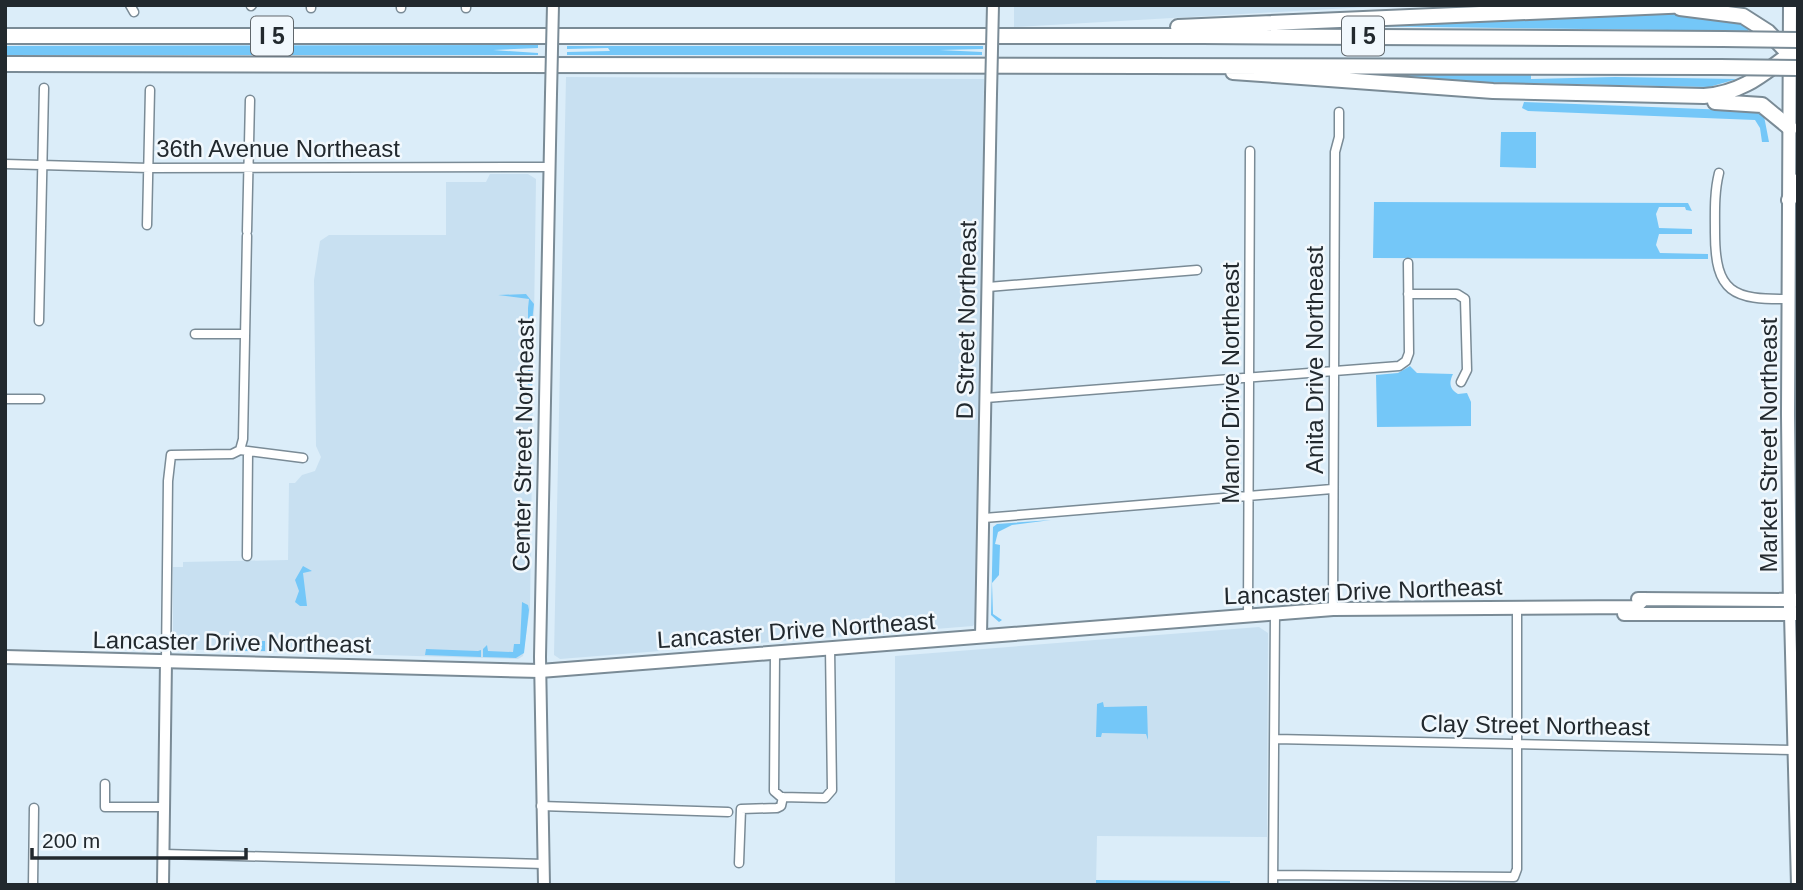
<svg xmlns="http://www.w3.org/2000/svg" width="1803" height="890" viewBox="0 0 1803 890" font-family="Arial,sans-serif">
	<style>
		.built { fill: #c8e0f1 }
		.green { fill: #74c7f8 }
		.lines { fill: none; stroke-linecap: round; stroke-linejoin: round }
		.street-casing { stroke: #7a8b96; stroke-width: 11 }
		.secondary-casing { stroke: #7a8b96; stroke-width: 14 }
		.primary-casing { stroke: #7a8b96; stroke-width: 16 }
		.highway-casing { stroke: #7a8b96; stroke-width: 18 }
		.street { stroke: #fff; stroke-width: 8 }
		.secondary { stroke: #fff; stroke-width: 10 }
		.primary { stroke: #fff; stroke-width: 12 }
		.highway { stroke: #fff; stroke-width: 14 }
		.secondary-bridge-casing { stroke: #7a8b96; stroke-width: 14; stroke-linecap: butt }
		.highway-bridge-casing { stroke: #7a8b96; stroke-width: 18; stroke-linecap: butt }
		.secondary-bridge { stroke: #fff; stroke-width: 10 }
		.highway-bridge { stroke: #fff; stroke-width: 14 }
		.labels { text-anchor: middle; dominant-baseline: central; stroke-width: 5; stroke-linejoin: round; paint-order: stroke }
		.shield { fill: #f1f8fd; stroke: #60676c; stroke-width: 2 }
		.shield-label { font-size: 23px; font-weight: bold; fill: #22292e }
		.street-label { font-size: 24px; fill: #22292e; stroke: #f1f8fd }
	</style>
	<rect width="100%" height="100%" fill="#dbedf9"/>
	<path class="built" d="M1014 5H1402L1014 27Z
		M566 77 984 79 977 620 973 626 560 659 554 655Z
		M490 174H528L536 179 530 608 523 656 518 659 173 649V567H183V562L288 560 289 483H295L302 475 315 471 321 457 316 446 314 280 320 241 329 235H446V182H486Z
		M1259 627 1268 633 1267 837 1097 836 1096 885H895V656Z"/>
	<path class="green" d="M1637 13 1722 14 1751 24 1748 31 1349 26Z
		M538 45V48L493 50 538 53V55H5V46Z
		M567 46H983V49L939 50 982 52V55H567V52L610 51 608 48 567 49Z
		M1390 75H1531V79L1615 77 1737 79 1709 87 1467 82Z
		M1524 102 1754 111 1764 116 1769 142H1762L1760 128 1755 120 1528 111 1522 108Z
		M1501 132H1536V168L1500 167Z
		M1374 202 1688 203 1692 211 1686 210 1685 207H1659L1656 214 1659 228 1692 229V234H1659L1656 245 1660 253 1708 254V259L1373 258Z
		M526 294 534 304 528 357 533 391 528 418V308L529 299 498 295Z
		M1410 366 1417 373 1453 374C1449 382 1449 389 1458 394L1467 393 1471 402V426L1377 427 1376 375 1398 373Z
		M1051 520 1012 525 998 532 995 544 1000 545 999 575 992 583 993 614 1002 620 999 622 991 615 993 527 997 524Z
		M303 566 312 571 303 573 307 606H300L295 602 299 591 295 580Z
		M522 602 528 605 529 610 524 653 516 658 483 657V649L487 645 488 651 513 652 514 644H520Z
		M238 641H265V651H235Z
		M426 649 478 651 481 650V657L425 655Z
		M1103 702 1104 707 1147 706 1148 740 1146 734 1102 733 1101 737H1096L1097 704Z
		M1096 880 1230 881V885H1096Z"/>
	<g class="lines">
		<g class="street-casing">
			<path id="street" d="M130 5 134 12
				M401 5V8
				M466 5V8
				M251 6 252 5
				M311 8V5
				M5 164 149 168 550 167
				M1719 173C1714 193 1715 213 1715 233 1715 293 1733 300 1789 299
				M147 225 150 90
				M247 231 250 100
				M988 287 1197 270
				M1408 294H1457L1465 299 1467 370 1461 382
				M39 321 44 88
				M195 334H245
				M986 398 1399 366 1406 361 1409 353 1408 263
				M5 399H40
				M240 450 243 439 247 236
				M984 518 1332 489
				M247 556 248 453
				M1333 609 1335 152 1339 137V112
				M1248 615 1250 151
				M775 653 774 791 781 797 825 798 832 790 830 648
				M166 661 168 481 171 455 232 454 240 450 303 458
				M1275 739 1794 750
				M105 784V807H164
				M541 806 728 812
				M164 854 544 864
				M739 863 741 809 777 808 781 806 783 797
				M1273 875 1514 877 1517 869V606
				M33 885 34 808
				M1273 885 1275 613"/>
		</g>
		<g class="secondary-casing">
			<path id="secondary" d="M1790 614 1797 885
				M981 636 991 94
				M163 885 166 661
				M544 885 540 657 551 94"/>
		</g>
		<g class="primary-casing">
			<path id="primary" d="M1790 5 1788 415 1790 614
				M1638 599 1798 600
				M1624 614H1798
				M5 657 540 671 1333 609 1636 607 1644 599"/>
		</g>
		<g class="highway-casing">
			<path id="highway" d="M1680 8 1743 16 1768 32 1796 61
				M1178 27 1691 5
				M5 36H1202L1723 39
				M5 64 1720 67
				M1233 72 1493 91 1704 96C1745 93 1766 71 1798 48
				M1715 102 1762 105 1790 128
				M1789 200 1798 181"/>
		</g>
		<use href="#street" class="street"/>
		<use href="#secondary" class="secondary"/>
		<use href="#primary" class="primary"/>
		<use href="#highway" class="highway"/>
		<g class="secondary-bridge-casing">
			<path id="secondary-bridge" d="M551 94 553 5
				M991 94 993 5"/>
		</g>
		<g class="highway-bridge-casing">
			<path id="highway-bridge" d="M1723 39 1798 40
				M1720 67 1798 68"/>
		</g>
		<use href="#secondary-bridge" class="secondary-bridge"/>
		<use href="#highway-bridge" class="highway-bridge"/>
	</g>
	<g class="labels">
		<g class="shield">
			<rect x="251" y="16.5" width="42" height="39" rx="5"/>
			<rect x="1342" y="16.5" width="42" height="39" rx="5"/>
		</g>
		<g class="shield-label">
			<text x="272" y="36">I 5</text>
			<text x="1363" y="36">I 5</text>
		</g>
		<g class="street-label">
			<text x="278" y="148">36th Avenue Northeast</text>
			<text transform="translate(966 320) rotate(-89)">D Street Northeast</text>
			<text transform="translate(1314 360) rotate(-90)">Anita Drive Northeast</text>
			<text transform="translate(1230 383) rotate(-90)">Manor Drive Northeast</text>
			<text transform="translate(523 445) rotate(-89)">Center Street Northeast</text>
			<text transform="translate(1768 445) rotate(-90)">Market Street Northeast</text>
			<text transform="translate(1363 591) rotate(-2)">Lancaster Drive Northeast</text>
			<text transform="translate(796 630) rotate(-4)">Lancaster Drive Northeast</text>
			<text transform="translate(232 642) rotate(1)">Lancaster Drive Northeast</text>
			<text transform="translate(1535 725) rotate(1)">Clay Street Northeast</text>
		</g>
	</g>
	<rect width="1803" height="890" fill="none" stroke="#22292e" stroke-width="14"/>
	<path d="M32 848v10h214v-10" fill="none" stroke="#22292e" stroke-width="3.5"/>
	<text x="42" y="848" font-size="21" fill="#22292e" stroke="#f1f8fd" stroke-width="5" paint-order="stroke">200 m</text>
</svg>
